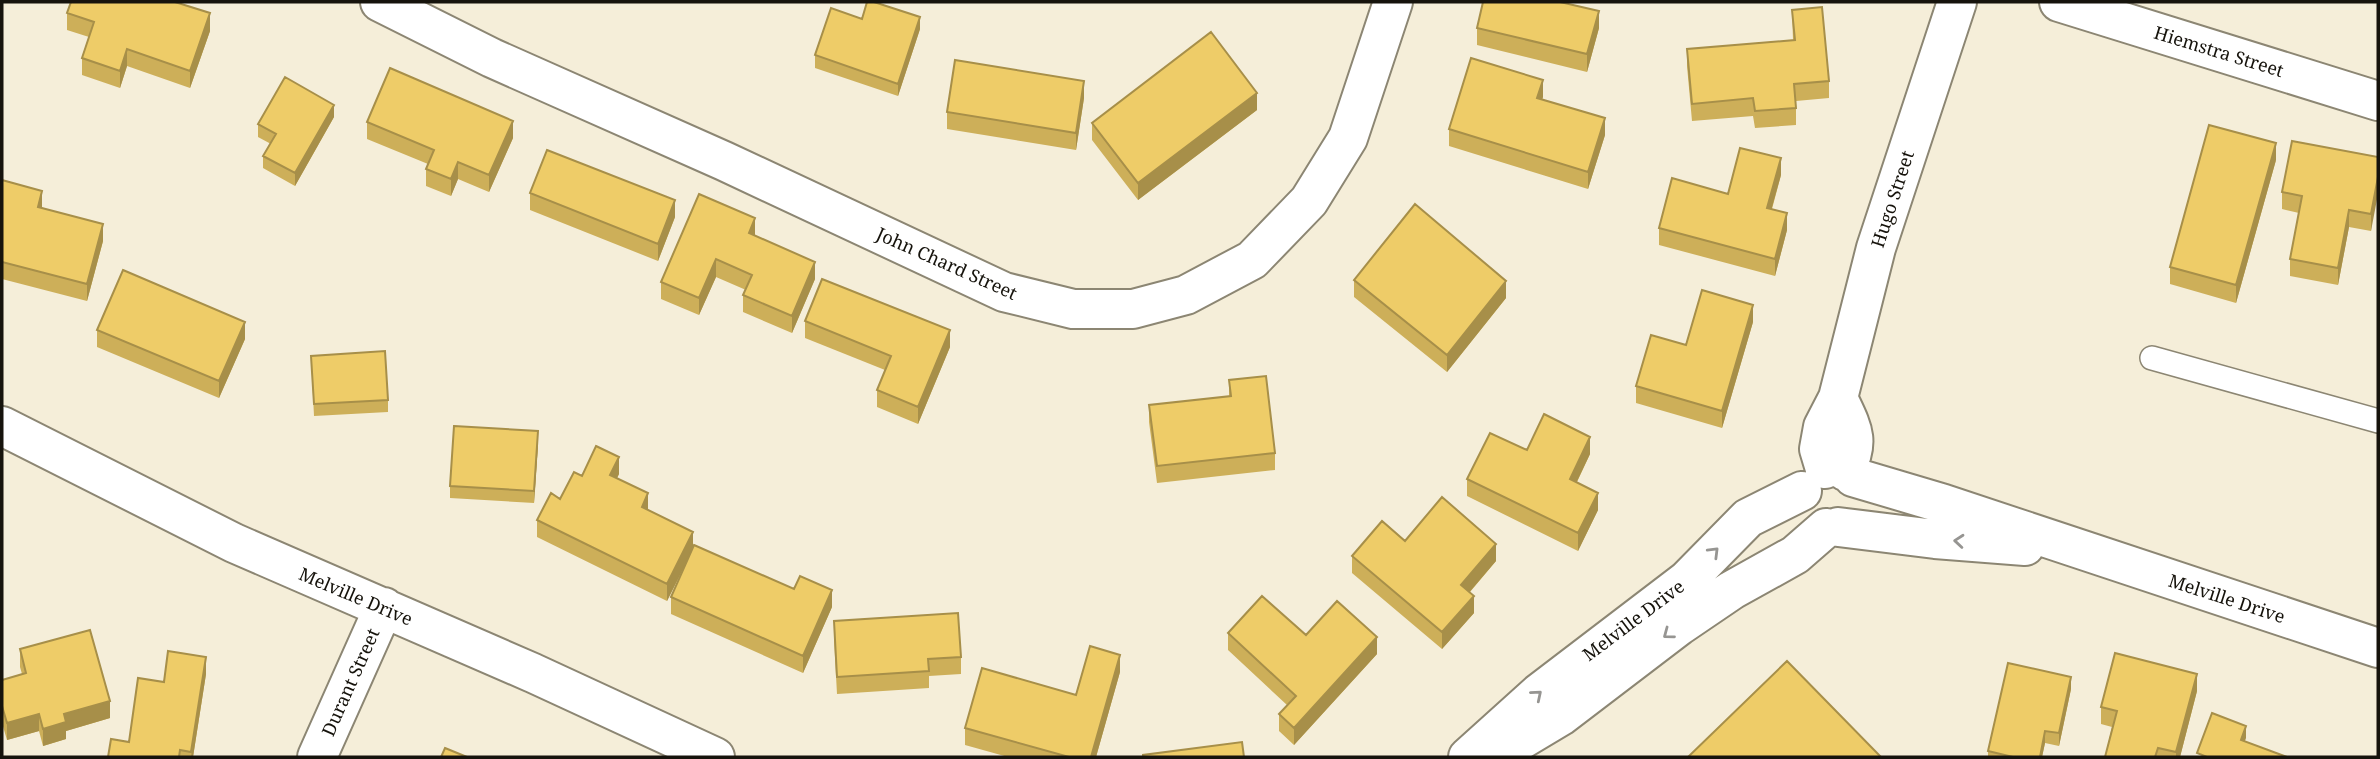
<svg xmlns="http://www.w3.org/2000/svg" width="2380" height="759" viewBox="0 0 2380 759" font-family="'Noto Serif',serif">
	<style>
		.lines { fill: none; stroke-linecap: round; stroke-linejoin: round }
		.lane-casing { stroke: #8c8673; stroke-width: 26 }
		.street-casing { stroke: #8c8673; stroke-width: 42 }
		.lane { stroke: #fff; stroke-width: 23 }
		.street { stroke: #fff; stroke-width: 38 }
		.wall { fill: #cdaf59 }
		.shaded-wall { fill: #a78f49 }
		.building { fill: #eecc68; stroke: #a78f49; stroke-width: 2 }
		.oneway { stroke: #969592 }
		.labels { text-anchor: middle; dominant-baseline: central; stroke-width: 6; stroke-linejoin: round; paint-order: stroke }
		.street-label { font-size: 18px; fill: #16130c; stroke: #fff }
	</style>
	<rect width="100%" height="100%" fill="#f5eed9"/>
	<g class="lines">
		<g class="lane-casing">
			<path id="lane" d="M2152 358 2378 421"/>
		</g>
		<g class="street-casing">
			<path id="street" d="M380 2 492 58 724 161 1004 292 1073 309H1133L1186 295 1252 260 1309 201 1348 138 1393 2
				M2059 2 2378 101
				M1838 398C1852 428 1861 440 1845 471
				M2 426 234 543 533 673 715 757
				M1825 469 1819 449 1823 427 1838 398 1876 248 1957 2
				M1853 477 1944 504 2378 648
				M1838 527 1935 539 2025 546
				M1494 756 1561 716 1679 626 1732 590 1795 555 1826 528
				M317 757 384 607
				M1468 757 1539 693 1687 580 1748 518 1802 491"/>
		</g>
		<use href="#lane" class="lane"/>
		<use href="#street" class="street"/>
	</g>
	<path class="wall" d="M1792 10 1829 81V98L1796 101V125L1755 128 1753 116 1692 121 1687 66V49L1793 40Z
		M67 13 210 31 190 88 127 66 120 88 82 75V58L89 37 67 30Z
		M862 19 920 29 898 96 815 68V55Z
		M1477 28H1599L1587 72 1477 45Z
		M1543 97 1542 99 1605 135 1588 189 1449 146V129Z
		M1084 98 1076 150 947 129V112Z
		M1257 110 1138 200 1092 140V123Z
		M334 117 295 186 263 168V156L271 144 258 137V124Z
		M367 122 513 138 489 192 458 179 451 196 426 186V169L428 164 367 139Z
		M2378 157 2371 231 2349 227 2338 285 2290 276V259L2299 213 2282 209V192Z
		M2276 160 2236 303 2170 284V267Z
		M1781 175 1772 209 1787 230 1775 276 1659 245V228L1728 194Z
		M2 180 42 208 103 241 87 301 2 279Z
		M530 193 675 217 658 261 530 210Z
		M755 236 815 279 792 333 743 312V295L746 290 716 277 699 315 661 299V282Z
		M1354 280 1506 298 1447 372 1354 297Z
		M805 321 950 347 918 424 877 407V390L885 370 805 338Z
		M1753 322 1722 428 1636 403V386L1686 345Z
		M97 330 245 339 219 398 97 347Z
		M311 356 388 400V412L314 416Z
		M1229 380 1275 453V470L1157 483 1149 422V405L1229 396Z
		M538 444 534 503 450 498V486Z
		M1527 450 1590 454 1577 482 1598 510 1578 551 1467 496V479Z
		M619 474 617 478 648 510 693 548 832 607 803 673 671 614V597L688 559 667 601 537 537V520L560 499 582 476Z
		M1405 541 1496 561 1470 592 1474 613 1442 649 1352 573V556Z
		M834 621 961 657V674L929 676V688L837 694 834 639Z
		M1228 633 1306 635 1377 654 1294 745 1279 731V714L1287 705 1228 650Z
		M20 649 110 718 66 731V739L43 746 39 731 7 740 2 723V680L22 674 20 667Z
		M1120 672 1096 757H1008L965 745V728L1076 695Z
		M206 674 193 757H108L129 742 164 682Z
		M2071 689 2059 746 2045 743 2042 757H1988V751Z
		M2197 691 2180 757H2105L2112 727 2101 724V707Z"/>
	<path class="shaded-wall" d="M1599 11V28L1587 72V54Z
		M210 13V31L190 88V71Z
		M920 17V29L898 96V84Z
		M127 49V66L120 88V71Z
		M1543 80V97L1537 115V98Z
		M1084 81V98L1076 150V133Z
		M1257 93V110L1138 200V183Z
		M334 105V117L295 186V173Z
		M1605 118V135L1588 189V172Z
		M513 121V138L489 192V175Z
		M2276 143V160L2236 303V285Z
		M1781 158V175L1767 225V208Z
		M458 162V179L451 196V179Z
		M2378 177V194L2371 231V214Z
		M42 191V209L38 207Z
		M675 200V217L658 261V244Z
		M2349 210V227L2338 285V268Z
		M1787 213V230L1775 276V259Z
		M755 218V236L749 233Z
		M103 224V241L87 301V284Z
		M716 259V277L699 315V298Z
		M815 262V279L792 333V316Z
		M1506 281V298L1447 372V355Z
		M1753 305V322L1722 428V411Z
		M245 322V339L219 398V381Z
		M950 330V347L918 424V407Z
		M538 431V444L534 503V491Z
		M1590 437V454L1570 496V479Z
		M619 457V474L610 492V475Z
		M648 493V511L642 507Z
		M1598 493V510L1578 551V533Z
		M693 532V549L667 601V584Z
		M1496 544V561L1461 602V585Z
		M832 590V607L803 673V656Z
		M1474 596V613L1442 649V632Z
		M1377 637V654L1294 745V728Z
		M1120 655V672L1096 757H1091Z
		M206 657V674L193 757H191Z
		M2197 674V691L2180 757H2176V752Z
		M2071 677V689L2059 746V733Z
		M110 701V718L66 731V739L43 746V729L64 714Z
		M39 714V731L7 740V723Z
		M2246 726V738L2241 753V740Z
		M2045 731V743L2042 757H2040Z"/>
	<path class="building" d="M71 2H175L210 13 190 71 127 49 120 71 82 58 94 22 67 13Z
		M867 2H874L920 17 898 84 815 55 831 8 862 19Z
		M1483 2H1560L1599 11 1587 54 1477 28Z
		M1822 7 1829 81 1794 84 1796 108 1755 111 1753 98 1692 104 1687 49 1795 40 1792 10Z
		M1211 32 1257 93 1138 183 1092 123Z
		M1471 58 1543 80 1537 98 1605 118 1588 172 1449 129Z
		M955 60 1084 81 1076 133 947 112Z
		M390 68 513 121 489 175 458 162 451 179 426 169 434 150 367 122Z
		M285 77 334 105 295 173 263 156 276 134 258 124Z
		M2209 125 2276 143 2236 285 2170 267Z
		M2292 141 2378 157V177L2371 214 2349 210 2338 268 2290 259 2302 196 2282 192Z
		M1740 148 1781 158 1767 208 1787 213 1775 259 1659 228 1672 178 1728 194Z
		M547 150 675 200 658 244 530 193Z
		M2 180 42 191 38 207 103 224 87 284 2 262Z
		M699 194 755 218 749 233 815 262 792 316 743 295 752 275 716 259 699 298 661 282Z
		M1415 204 1506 281 1447 355 1354 280Z
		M123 270 245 322 219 381 97 330Z
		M822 279 950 330 918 407 877 390 891 356 805 321Z
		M1702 290 1753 305 1722 411 1636 386 1651 335 1686 345Z
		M385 351 388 400 314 404 311 356Z
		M1266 376 1275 453 1157 466 1149 405 1231 396 1229 380Z
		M1544 414 1590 437 1570 479 1598 493 1578 533 1467 479 1490 433 1527 450Z
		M454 426 538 431 534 491 450 486Z
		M596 446 619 457 610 475 648 493 642 507 693 532 667 584 537 520 551 493 560 499 574 472 582 476Z
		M1442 497 1496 544 1461 585 1474 596 1442 632 1352 556 1382 521 1405 541Z
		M694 545 794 589 800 576 832 590 803 656 671 597Z
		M1262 596 1306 635 1337 601 1377 637 1294 728 1279 714 1296 696 1228 633Z
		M958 613 961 657 928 659 929 671 837 677 834 621Z
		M90 630 110 701 64 714 66 722 43 729 39 714 7 723 2 706V680L26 673 20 649Z
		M1090 646 1120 655 1091 757H1069L965 728 982 668 1076 695Z
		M168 651 206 657 191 752 180 750 179 757H108L111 739 129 742 138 678 164 682Z
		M2115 653 2197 674 2176 752 2158 748 2155 757H2105L2117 711 2101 707Z
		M1787 661 1881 757H1688Z
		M2008 663 2071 677 2059 733 2045 731 2040 757H2013L1988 751Z
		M2212 713 2246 726 2241 740 2287 757H2207L2197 753Z
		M1242 742 1244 757H1143V755Z
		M445 748 467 757H441Z"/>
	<defs><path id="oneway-chevron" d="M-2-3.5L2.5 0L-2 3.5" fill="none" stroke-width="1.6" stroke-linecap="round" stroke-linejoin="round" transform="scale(1.75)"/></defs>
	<g class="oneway">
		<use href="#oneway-chevron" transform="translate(1959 541) rotate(-175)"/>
		<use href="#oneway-chevron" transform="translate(1714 552) rotate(-45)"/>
		<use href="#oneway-chevron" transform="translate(1668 634) rotate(143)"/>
		<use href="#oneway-chevron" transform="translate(1537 695) rotate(-40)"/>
	</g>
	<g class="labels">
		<g class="street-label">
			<text transform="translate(2219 51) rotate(17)">Hiemstra Street</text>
			<text transform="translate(1892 199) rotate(-72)">Hugo Street</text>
			<text transform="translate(947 263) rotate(24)">John Chard Street</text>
			<text transform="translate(356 596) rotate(23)">Melville Drive</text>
			<text transform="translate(2227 598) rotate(18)">Melville Drive</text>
			<text transform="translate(1633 620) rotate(-37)">Melville Drive</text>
			<text transform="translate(350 682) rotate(-66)">Durant Street</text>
		</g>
	</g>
	<rect width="2380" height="759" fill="none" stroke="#16130c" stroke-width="7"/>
</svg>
